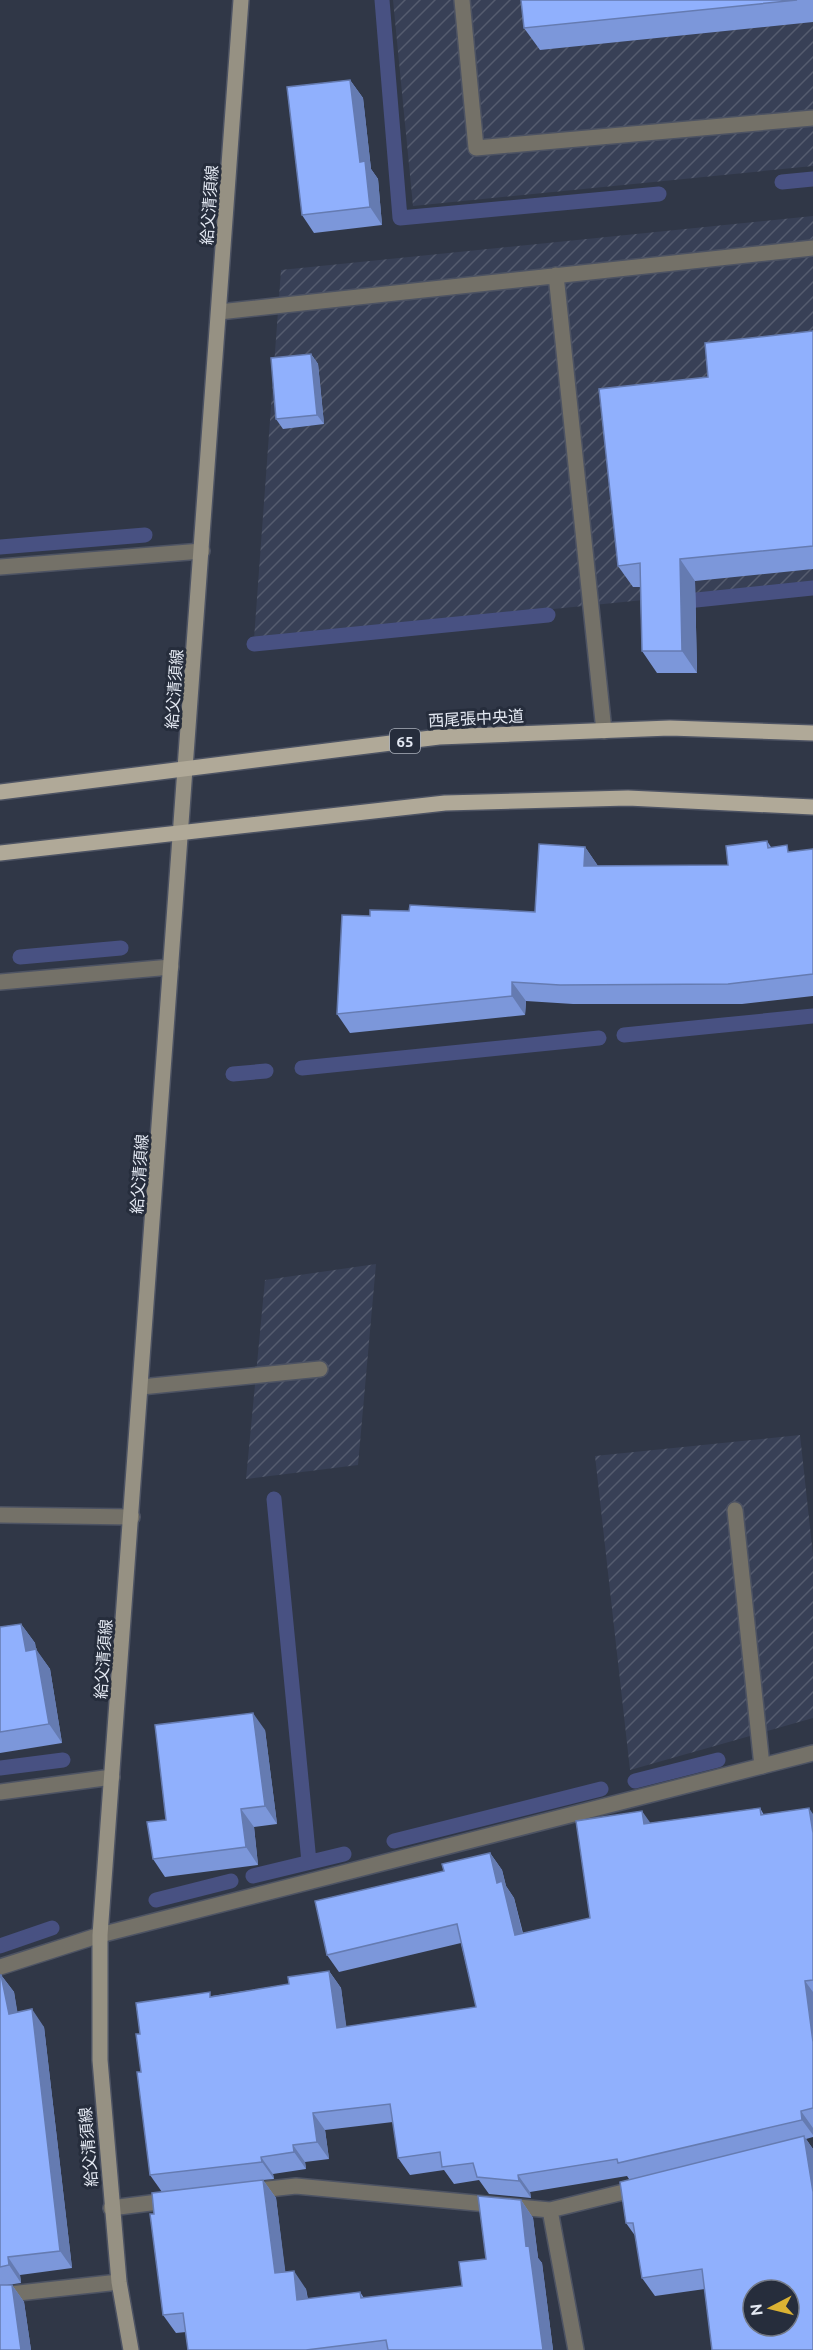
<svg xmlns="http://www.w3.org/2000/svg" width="813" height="2350" viewBox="0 0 813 2350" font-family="Ubuntu,'Noto Sans JP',sans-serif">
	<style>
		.industrial { fill: url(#industrial-furrows) }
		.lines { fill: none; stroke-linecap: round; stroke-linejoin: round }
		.stream { stroke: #485182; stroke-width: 15 }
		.lane-casing { stroke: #4d5363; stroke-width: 18 }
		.street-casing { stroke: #4d5363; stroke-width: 18 }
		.secondary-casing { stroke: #4d5363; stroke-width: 18 }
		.primary-casing { stroke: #4d5363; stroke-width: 18 }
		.lane { stroke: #747168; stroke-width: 15 }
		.street { stroke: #747168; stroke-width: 15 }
		.secondary { stroke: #969183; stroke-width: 15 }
		.primary { stroke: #b0a998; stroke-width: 15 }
		.wall { fill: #7c97da }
		.shaded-wall { fill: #657bb1 }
		.building { fill: #90b0fd; stroke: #657bb1; stroke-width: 1.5; fill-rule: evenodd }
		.labels { text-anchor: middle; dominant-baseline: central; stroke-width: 6; stroke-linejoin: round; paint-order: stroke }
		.shield { fill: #262d3c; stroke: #abb1bc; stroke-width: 1.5 }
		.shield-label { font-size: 15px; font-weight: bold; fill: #e4e9f3 }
		.street-label { font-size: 16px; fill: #e4e9f3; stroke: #262d3c }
	</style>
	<defs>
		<pattern id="industrial-furrows" width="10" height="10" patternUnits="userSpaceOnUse" patternTransform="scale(1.5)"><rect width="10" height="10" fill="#384056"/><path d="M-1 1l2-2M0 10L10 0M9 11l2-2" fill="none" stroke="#555c6f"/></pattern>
	</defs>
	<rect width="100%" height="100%" fill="#303747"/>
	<path class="industrial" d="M393 0H813V166L413 206Z
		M813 216V583L254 639 281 270Z
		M376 1264 358 1465 246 1479 265 1280Z
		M800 1435 813 1555V1718L630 1770 595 1456Z"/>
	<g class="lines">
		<path class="stream" d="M382 0 400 218 659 194
			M782 182 813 179
			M0 547 145 535
			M677 602 813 588
			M254 644 548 615
			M20 957 121 948
			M624 1035 813 1016
			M302 1068 599 1038
			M233 1074 266 1071
			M274 1499 309 1862
			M0 1768 63 1760
			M635 1781 718 1760
			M394 1841 601 1789
			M253 1876 344 1854
			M156 1900 231 1881
			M0 1946 52 1928"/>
		<g class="lane-casing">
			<path id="lane" d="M462 0 476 148 813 118
				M556 275 604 731
				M219 312 813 248
				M141 1387 320 1369
				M735 1510 762 1766
				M0 2295 119 2282"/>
		</g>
		<g class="street-casing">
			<path id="street" d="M0 567 202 551
				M0 982 171 967
				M0 1515 132 1517
				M0 1792 112 1777
				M0 1967 100 1935 813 1753
				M251 2191 296 2186 550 2210 640 2188
				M111 2208 174 2200
				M550 2210 576 2350"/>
		</g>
		<g class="secondary-casing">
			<path id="secondary" d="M131 2350 119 2282 100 2060V1935L241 0"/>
		</g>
		<g class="primary-casing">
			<path id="primary" d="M0 792 439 737 670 728 813 733
				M0 853 445 803 628 798 813 807"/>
		</g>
		<use href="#lane" class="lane"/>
		<use href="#street" class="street"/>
		<use href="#secondary" class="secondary"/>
		<use href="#primary" class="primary"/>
	</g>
	<path class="wall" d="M521 0H813V22L540 50 524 28Z
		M350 80 363 98 371 169 378 179 382 225 314 233 302 215Z
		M813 331V569L695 581 697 673H657L642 651 640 587H633L618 566 708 377Z
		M311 354 318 364 324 424 283 429 276 419Z
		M767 841 771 847 792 852 813 849V996L742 1004H573L526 1001 525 1015 350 1033 337 1014 370 916 409 911 535 912 585 847 598 866 728 865Z
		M21 1624 35 1643 36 1650 50 1669 62 1743 0 1753V1627Z
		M265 1730 277 1824 254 1827 258 1865 165 1877 153 1859 166 1820Z
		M760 1808 764 1815 813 1814V2137L806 2139 813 2149 705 2289 655 2296 642 2278 636 2237 626 2223 629 2179 627 2176 530 2192 531 2198 489 2194 479 2180 454 2184 444 2170 410 2175 398 2158 393 2122 325 2130 329 2159 305 2162 306 2169 273 2174 274 2179 263 2180 276 2198 285 2272 306 2289 308 2299 360 2292 364 2298 462 2286 486 2259 521 2200 533 2218 538 2258 542 2263 553 2350H188L186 2332 176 2333 163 2315 154 2214 162 2192 150 2175 141 2072 212 1996 289 1984 329 1971 341 1988 346 2027 476 2007 461 1943 339 1972 327 1955 444 1871 490 1853 502 1870 506 1886 514 1898 523 1933 590 1918 650 1823Z
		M0 1975H1L14 1992 17 2012 44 2027 72 2268 20 2275 21 2283 7 2285H12L24 2302 31 2350H0Z"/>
	<path class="shaded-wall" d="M350 80 363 98 371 169 378 179 382 225 370 207 360 162Z
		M311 354 318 364 324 424 317 415Z
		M680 559 695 581 697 673 682 651Z
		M585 847 598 866H584Z
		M512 982 526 1001 525 1015 512 996Z
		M21 1624 35 1643 39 1671 26 1651Z
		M36 1649 50 1669 62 1743 49 1724Z
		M253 1713 265 1730 277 1824 265 1806Z
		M809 1808 813 1814V1833Z
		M241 1809 254 1827 258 1865 246 1847Z
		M642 1811 654 1828 644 1824Z
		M490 1853 502 1870 506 1886 514 1898 527 1952 515 1935 497 1883Z
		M329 1971 341 1988 349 2045 337 2028Z
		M1 1975 14 1992 21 2032 9 2014Z
		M805 1981 813 1992V2042Z
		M32 2009 44 2027 72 2268 60 2251Z
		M801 2111 813 2128V2135L802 2120Z
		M313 2113 325 2130 329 2159 317 2142Z
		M804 2136 813 2149V2193L812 2192Z
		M293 2145 305 2162 306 2169 294 2152Z
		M261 2157 273 2174 274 2179 262 2162Z
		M518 2175 530 2192 531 2198 519 2181Z
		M263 2180 276 2198 288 2292 275 2273Z
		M521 2200 533 2218 538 2258 542 2263 553 2350H543L526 2246Z
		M8 2257 20 2275 21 2283 9 2265Z
		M294 2271 306 2289 310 2318 297 2300Z
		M12 2285 24 2302 31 2350H21Z"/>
	<path class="building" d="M521 0H797L524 28Z
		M350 80 360 162 365 161 370 207 302 215 287 87Z
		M813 331V546L680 559 682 651H642L640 563 618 566 599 389 708 377 705 343Z
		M311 354 317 415 276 419 271 358Z
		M767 841 768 848 787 845 788 852 813 849V974L728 984 560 985 512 982V996L337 1014 342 915 370 916V910L409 911 410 905 535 912 539 844 585 847 584 866 728 865 726 846Z
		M21 1624 26 1651 36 1649 49 1724 0 1732V1627Z
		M253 1713 265 1806 241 1809 246 1847 153 1859 147 1822 166 1820 155 1725Z
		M760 1808 761 1815 809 1808 813 1833V1980L805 1981 813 2042V2108L801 2111 802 2120 618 2163 617 2159 518 2175 519 2181 477 2177 473 2163 442 2167 440 2152 398 2158 390 2104 313 2113 317 2142 293 2145 294 2152 261 2157 262 2162 150 2175 137 2072H141L136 2034H140L136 2003 210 1992V1997L289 1984 288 1977 329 1971 337 2028 476 2007 457 1924 327 1955 315 1901 444 1871 442 1864 490 1853 497 1883 502 1881 515 1935 590 1918 576 1821 642 1811 644 1824Z
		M0 1975H1L9 2014 32 2009 60 2251 8 2257 9 2265 0 2267Z
		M804 2136 813 2192V2350H712L702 2269 642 2278 633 2223H626L620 2182ZM753 2290H789V2326H753Z
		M263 2180 275 2273 294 2271 297 2300 360 2292 361 2298 462 2286 459 2262 486 2259 478 2196 521 2200 526 2246 529 2245 543 2350H388L386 2340 306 2350H188L183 2313 163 2315 150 2214H154L152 2193Z
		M0 2285H12L21 2350H0Z"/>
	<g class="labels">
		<rect class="shield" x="390" y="729" width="30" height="24" rx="4.5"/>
		<g class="shield-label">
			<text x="405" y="741">65</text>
		</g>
		<g class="street-label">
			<text transform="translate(209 205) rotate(-86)">給父清須線</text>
			<text transform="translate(174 689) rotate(-86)">給父清須線</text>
			<text transform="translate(476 718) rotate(-3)">西尾張中央道</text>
			<text transform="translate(139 1174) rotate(-86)">給父清須線</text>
			<text transform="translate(103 1659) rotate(-86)">給父清須線</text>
			<text transform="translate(88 2147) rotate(-95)">給父清須線</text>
		</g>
	</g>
	<g transform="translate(771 2308) rotate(263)"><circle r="28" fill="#262d3c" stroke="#727885" stroke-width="1.5"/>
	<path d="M0-4.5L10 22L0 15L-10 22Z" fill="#dbb233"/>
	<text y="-9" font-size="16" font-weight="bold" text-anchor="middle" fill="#e4e9f3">N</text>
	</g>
</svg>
